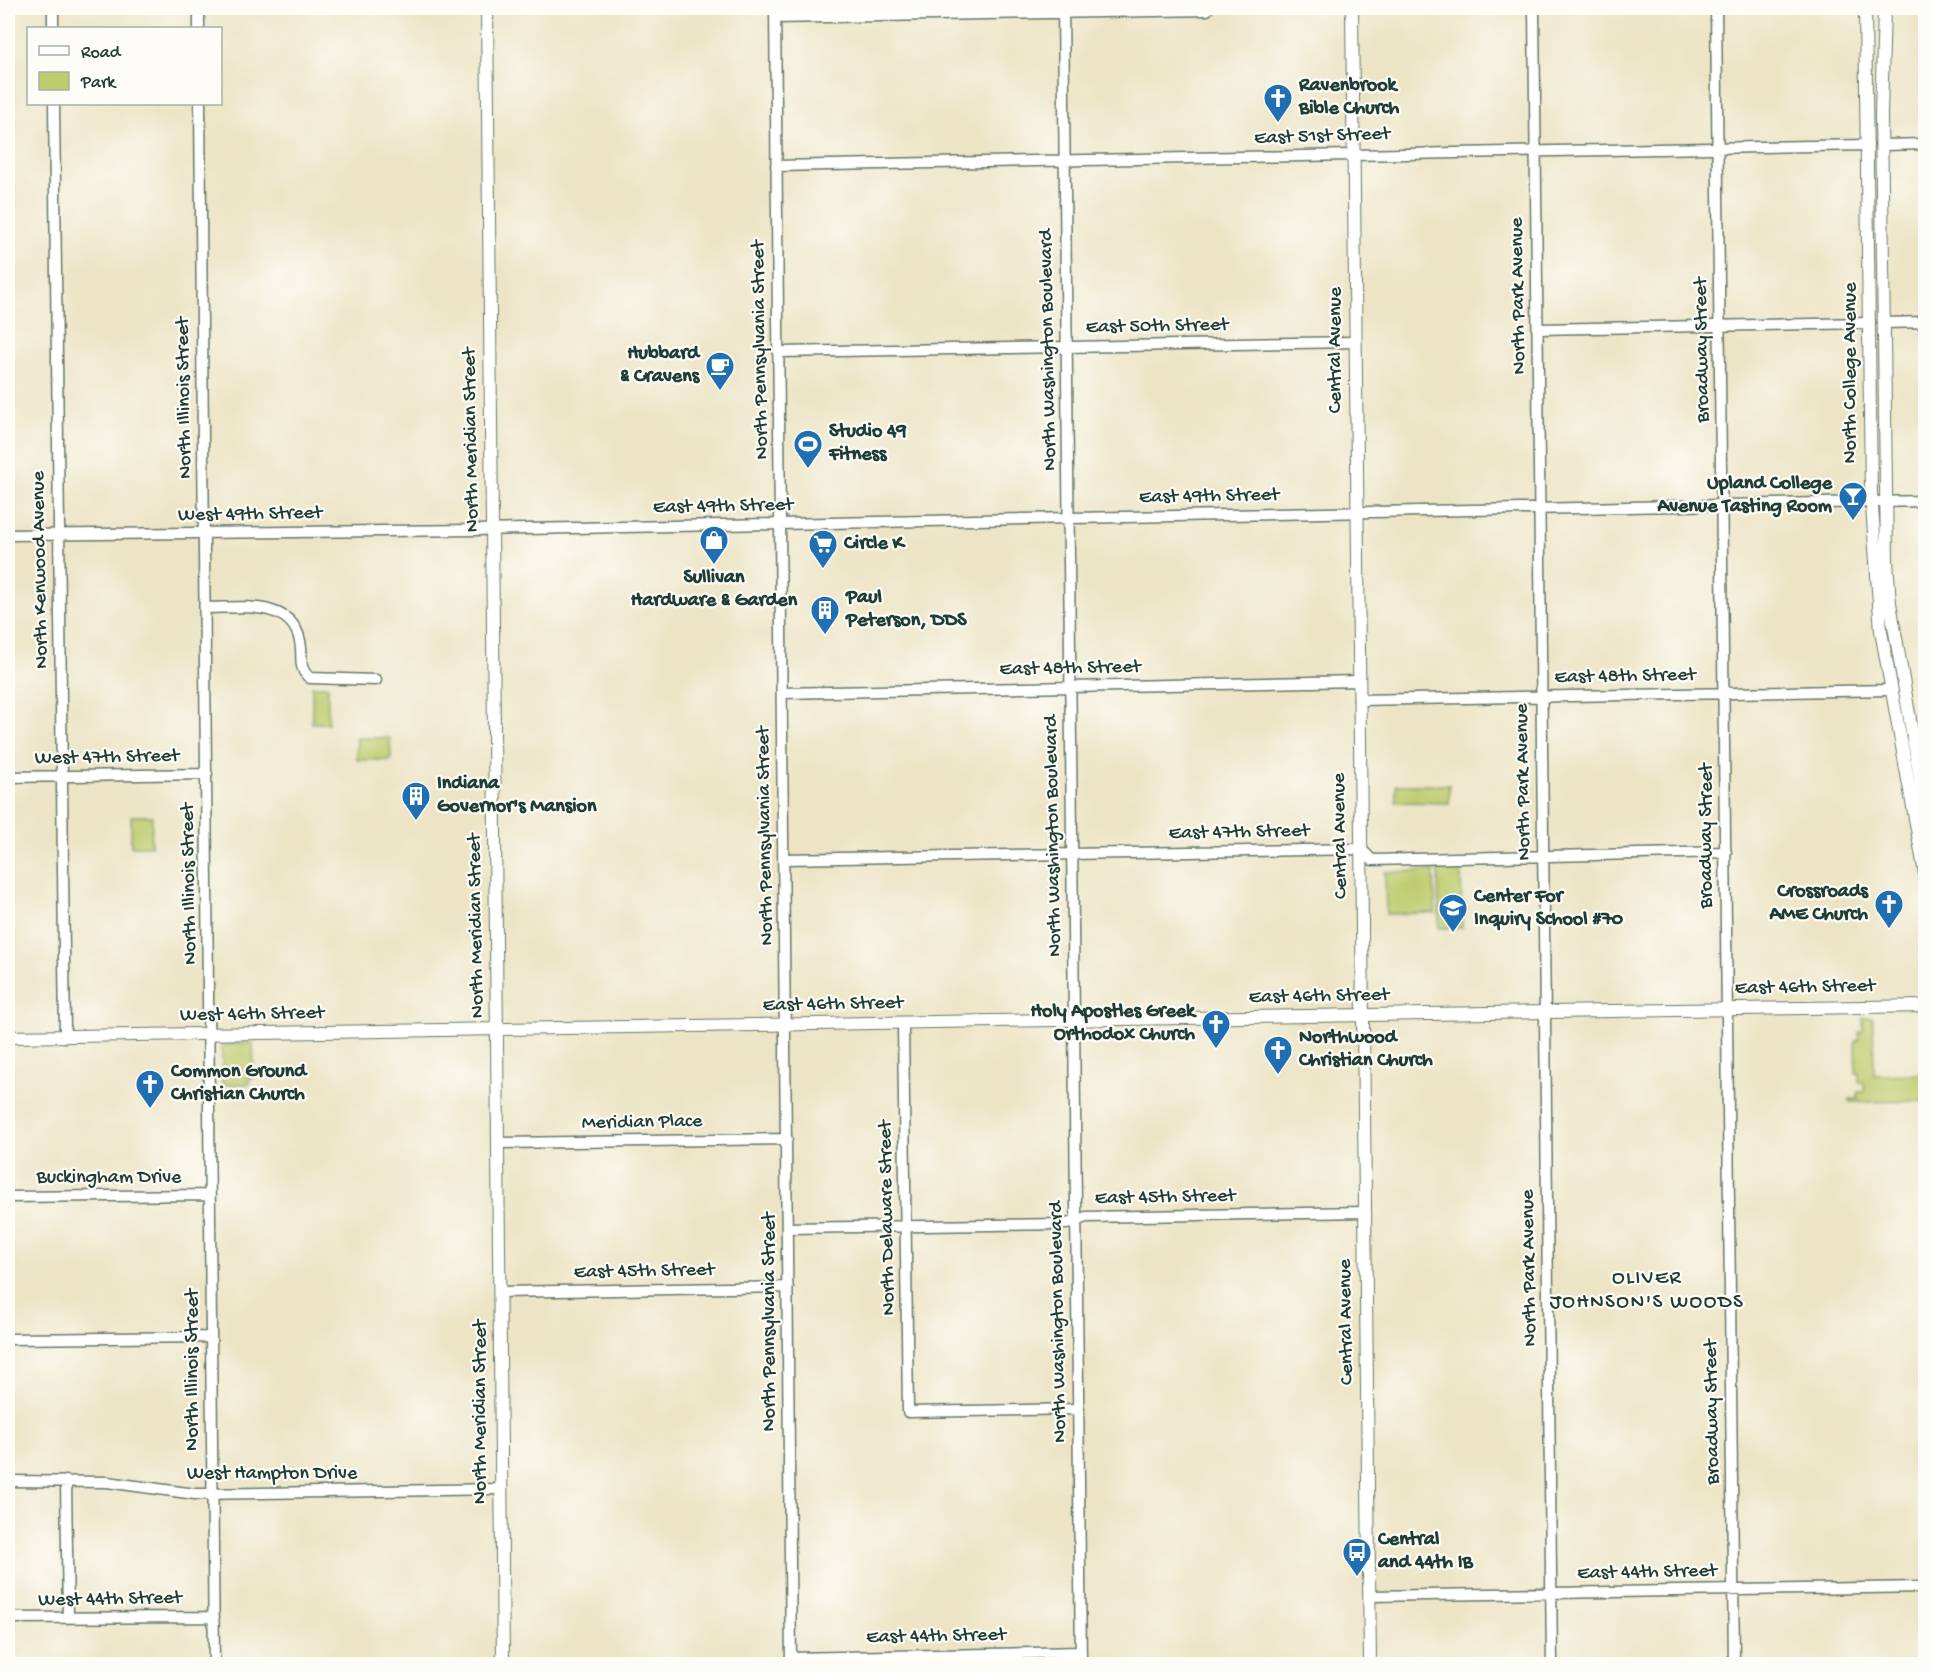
<svg xmlns="http://www.w3.org/2000/svg" width="1933" height="1672" viewBox="0 0 1933 1672" font-family="'Gochi Hand',sans-serif">
	<style>
		.green { fill: #becc6e; stroke: #6e8451; stroke-width: 1.5 }
		.lines { fill: none; stroke-linecap: round; stroke-linejoin: round }
		.minor-casing { stroke: #677767; stroke-width: 13 }
		.major-casing { stroke: #677767; stroke-width: 14 }
		.minor { stroke: #fff; stroke-width: 10 }
		.major { stroke: #fff; stroke-width: 12 }
		.labels { text-anchor: middle; dominant-baseline: central; stroke-width: 4.5; stroke-linejoin: round; paint-order: stroke }
		.poi-label { font-size: 20px; font-weight: bold; fill: #1f3d34; stroke: #fdfcf7; text-anchor: start }
		.street-label { font-size: 20px; fill: #1f3d34; stroke: #fdfcf7 }
		.neighbourhood-label { font-size: 21px; letter-spacing: 1.5px; fill: #1f3d34; stroke: #fdfcf7 }
	</style>
	<rect width="100%" height="100%" fill="#fdfcf7"/>
	<filter id="ink" filterUnits="userSpaceOnUse"><feTurbulence type="fractalNoise" baseFrequency=".0167" numOctaves="2"/><feDisplacementMap in="SourceGraphic" scale="12" xChannelSelector="R" yChannelSelector="G"/><feConvolveMatrix kernelMatrix="1 2 1 2 8 2 1 2 1" color-interpolation-filters="sRGB"/></filter>
	<filter id="wash" filterUnits="userSpaceOnUse"><feTurbulence type="fractalNoise" baseFrequency=".008" numOctaves="4" result="noise"/><feDisplacementMap in="SourceGraphic" scale="24" xChannelSelector="R" yChannelSelector="G"/><feGaussianBlur stdDeviation="1.35" result="paint"/><feColorMatrix in="noise" values="0 0 0 0 0 0 0 0 0 0 0 0 0 0 0 0 0 1.4 0 .05"/><feComposite in="paint" operator="in"/></filter>
	<g filter="url(#wash)">
		<rect width="100%" height="100%" fill="#ece4c5"/>
		<path class="green" d="M312 686H328V723H312Z
			M357 738H390L391 760H357Z
			M1396 785H1449V803L1396 802Z
			M131 816H152L151 846H131Z
			M1461 869 1462 928H1439L1438 870Z
			M1434 871 1435 913 1386 914 1385 872Z
			M1863 1018H1873L1874 1075 1925 1074V1101L1850 1102V1099H1858V1092H1864V1082H1859V1073H1856L1855 1041 1859 1040V1032L1863 1031Z
			M253 1043 254 1078H249V1084L222 1085V1047L224 1044Z"/>
	</g>
	<g filter="url(#ink)">
		<g class="lines">
			<g class="minor-casing">
				<path id="minor" d="M53 8V28
					M199 8V28
					M775 8 791 1664
					M1063 8 1081 1664
					M1534 8 1552 1664
					M1716 8 1734 1664
					M775 18 1207 10V8
					M54 104 65 1037
					M200 104 214 1664
					M1881 145 1926 144
					M776 166 1868 145
					M1883 323 1926 322
					M1537 329 1870 323
					M779 352 1355 342
					M8 535 475 530 1926 501
					M205 608C241 608 297 598 301 648 302 660 299 670 310 678L376 680
					M782 693 1359 681
					M1359 700 1891 690
					M8 777 207 774
					M784 859 1361 849 1372 860 1726 852
					M903 1024 908 1412 1079 1409
					M498 1143 787 1139
					M8 1197 210 1195
					M788 1228 1067 1224 1086 1217 1365 1212
					M500 1292 788 1287
					M8 1339 211 1337
					M8 1481 107 1482 195 1494 501 1489
					M66 1481 68 1618
					M1370 1596 1926 1587
					M8 1618 214 1617
					M791 1658 1081 1652"/>
			</g>
			<g class="major-casing">
				<path id="major" d="M487 8 503 1664
					M1352 8 1370 1664
					M1865 8 1871 492 1881 631 1926 879
					M1884 8 1881 115 1887 561 1890 603 1926 813
					M8 1037 1926 1006"/>
			</g>
			<use href="#minor" class="minor"/>
			<use href="#major" class="major"/>
		</g>
	</g>
	<defs>
		<g id="church-pin" transform="scale(1.5)"><path d="M0 17L-7.5 6A9.5 9.5 0 1 1 7.5 6Z" fill="#1f6fb2" stroke="#fdfcf7"/><path d="M-1.2-6h2.4v3.5h3.3v2.4h-3.3V6h-2.4V-.1h-3.3v-2.4h3.3Z" fill="#fff"/></g>
		<g id="cafe-pin" transform="scale(1.5)"><path d="M0 17L-7.5 6A9.5 9.5 0 1 1 7.5 6Z" fill="#1f6fb2" stroke="#fdfcf7"/><path d="M-5.5-4.5H6V0H3Q3 3.5 0 3.5H-2.5Q-5.5 3.5-5.5 0ZM3-3.2v2h1.7v-2ZM-6 4.5H4V6H-6Z" fill="#fff"/></g>
		<g id="stadium-pin" transform="scale(1.5)"><path d="M0 17L-7.5 6A9.5 9.5 0 1 1 7.5 6Z" fill="#1f6fb2" stroke="#fdfcf7"/><path d="M0-5a6.5 5 0 1 0 0 10a6.5 5 0 1 0 0-10ZM-3.5-1.8h7v3.6h-7Z" fill="#fff"/></g>
		<g id="bar-pin" transform="scale(1.5)"><path d="M0 17L-7.5 6A9.5 9.5 0 1 1 7.5 6Z" fill="#1f6fb2" stroke="#fdfcf7"/><path d="M-6-5H6L.8 .8V4.5H3.5V6h-7V4.5H-.8V.8Z" fill="#fff"/></g>
		<g id="shop-pin" transform="scale(1.5)"><path d="M0 17L-7.5 6A9.5 9.5 0 1 1 7.5 6Z" fill="#1f6fb2" stroke="#fdfcf7"/><path d="M-5-2.5h2.3a2.7 3.5 0 0 1 5.4 0H5L5.5 6h-11ZM-1.5-2.5h3a1.5 2.3 0 0 0-3 0Z" fill="#fff"/></g>
		<g id="supermarket-pin" transform="scale(1.5)"><path d="M0 17L-7.5 6A9.5 9.5 0 1 1 7.5 6Z" fill="#1f6fb2" stroke="#fdfcf7"/><path d="M-6-5.5h2.5l.6 2H6L4.5 2H-2.5L-4.4-4H-6ZM-1.5 3.2a1.3 1.3 0 1 0 .1 0ZM3 3.2a1.3 1.3 0 1 0 .1 0Z" fill="#fff"/></g>
		<g id="building-pin" transform="scale(1.5)"><path d="M0 17L-7.5 6A9.5 9.5 0 1 1 7.5 6Z" fill="#1f6fb2" stroke="#fdfcf7"/><path d="M-4-6H4V6H1V3H-1V6H-4ZM-2.5-4.3h1.7v1.8h-1.7ZM.8-4.3h1.7v1.8H.8ZM-2.5-1h1.7V.8h-1.7ZM.8-1h1.7V.8H.8Z" fill="#fff"/></g>
		<g id="school-pin" transform="scale(1.5)"><path d="M0 17L-7.5 6A9.5 9.5 0 1 1 7.5 6Z" fill="#1f6fb2" stroke="#fdfcf7"/><path d="M0-5L7-2L0 1L-7-2ZM-4 1L0 2.5L4 1V4Q0 6-4 4Z" fill="#fff"/></g>
		<g id="bus-pin" transform="scale(1.5)"><path d="M0 17L-7.5 6A9.5 9.5 0 1 1 7.5 6Z" fill="#1f6fb2" stroke="#fdfcf7"/><path d="M-5-6H5V4H4V6H2V4H-2V6H-4V4H-5ZM-3.5-4V0h7V-4ZM-3.5 1.2v1.5H-2V1.2ZM2 1.2v1.5H3.5V1.2Z" fill="#fff"/></g>
	</defs>
	<g fill-rule="evenodd">
		<use href="#church-pin" x="1278" y="98"/>
		<use href="#cafe-pin" x="720" y="366"/>
		<use href="#stadium-pin" x="808" y="444"/>
		<use href="#bar-pin" x="1853" y="496"/>
		<use href="#shop-pin" x="714" y="540"/>
		<use href="#supermarket-pin" x="823" y="544"/>
		<use href="#building-pin" x="825" y="610"/>
		<use href="#building-pin" x="416" y="796"/>
		<use href="#church-pin" x="1889" y="904"/>
		<use href="#school-pin" x="1453" y="908"/>
		<use href="#church-pin" x="1216" y="1024"/>
		<use href="#church-pin" x="1278" y="1050"/>
		<use href="#church-pin" x="150" y="1084"/>
		<use href="#bus-pin" x="1357" y="1552"/>
	</g>
	<g class="labels">
		<g class="poi-label">
			<text x="1299" y="86">Ravenbrook<tspan x="1299" dy="23">Bible Church</tspan></text>
			<text x="699" y="354" text-anchor="end">Hubbard<tspan x="699" dy="23">&amp; Cravens</tspan></text>
			<text x="829" y="432">Studio 49<tspan x="829" dy="23">Fitness</tspan></text>
			<text x="1832" y="484" text-anchor="end">Upland College<tspan x="1832" dy="23">Avenue Tasting Room</tspan></text>
			<text x="844" y="544">Circle K</text>
			<text x="714" y="578" text-anchor="middle">Sullivan<tspan x="714" dy="23">Hardware &amp; Garden</tspan></text>
			<text x="846" y="598">Paul<tspan x="846" dy="23">Peterson, DDS</tspan></text>
			<text x="437" y="784">Indiana<tspan x="437" dy="23">Governor's Mansion</tspan></text>
			<text x="1868" y="892" text-anchor="end">Crossroads<tspan x="1868" dy="23">AME Church</tspan></text>
			<text x="1474" y="897">Center For<tspan x="1474" dy="23">Inquiry School #70</tspan></text>
			<text x="1195" y="1012" text-anchor="end">Holy Apostles Greek<tspan x="1195" dy="23">Orthodox Church</tspan></text>
			<text x="1299" y="1038">Northwood<tspan x="1299" dy="23">Christian Church</tspan></text>
			<text x="171" y="1072">Common Ground<tspan x="171" dy="23">Christian Church</tspan></text>
			<text x="1378" y="1540">Central<tspan x="1378" dy="23">and 44th IB</tspan></text>
		</g>
		<g class="street-label">
			<text transform="translate(1322 137) rotate(-2)">East 51st Street</text>
			<text transform="translate(1519 296) rotate(-91)">North Park Avenue</text>
			<text transform="translate(1157 327) rotate(-1)">East 50th Street</text>
			<text transform="translate(761 350) rotate(-91)">North Pennsylvania Street</text>
			<text transform="translate(1049 350) rotate(-91)">North Washington Boulevard</text>
			<text transform="translate(1336 350) rotate(-90)">Central Avenue</text>
			<text transform="translate(1703 350) rotate(-91)">Broadway Street</text>
			<text transform="translate(1851 373) rotate(-90)">North College Avenue</text>
			<text transform="translate(185 398) rotate(-91)">North Illinois Street</text>
			<text transform="translate(472 440) rotate(-91)">North Meridian Street</text>
			<text transform="translate(1209 497) rotate(-1)">East 49th Street</text>
			<text transform="translate(723 507) rotate(-1)">East 49th Street</text>
			<text transform="translate(250 515) rotate(-1)">West 49th Street</text>
			<text transform="translate(41 570) rotate(-91)">North Kenwood Avenue</text>
			<text transform="translate(1070 669) rotate(-1)">East 48th Street</text>
			<text transform="translate(1625 677) rotate(-1)">East 48th Street</text>
			<text transform="translate(107 758) rotate(-1)">West 47th Street</text>
			<text transform="translate(1524 782) rotate(-91)">North Park Avenue</text>
			<text transform="translate(1239 833) rotate(-1)">East 47th Street</text>
			<text transform="translate(766 836) rotate(-91)">North Pennsylvania Street</text>
			<text transform="translate(1054 836) rotate(-91)">North Washington Boulevard</text>
			<text transform="translate(1341 836) rotate(-91)">Central Avenue</text>
			<text transform="translate(1707 836) rotate(-90)">Broadway Street</text>
			<text transform="translate(190 884) rotate(-91)">North Illinois Street</text>
			<text transform="translate(477 926) rotate(-91)">North Meridian Street</text>
			<text transform="translate(1805 988) rotate(-1)">East 46th Street</text>
			<text transform="translate(1319 997) rotate(-1)">East 46th Street</text>
			<text transform="translate(833 1005) rotate(-1)">East 46th Street</text>
			<text transform="translate(252 1015) rotate(-1)">West 46th Street</text>
			<text transform="translate(642 1123) rotate(-1)">Meridian Place</text>
			<text x="109" y="1178">Buckingham Drive</text>
			<text transform="translate(1165 1198) rotate(-1)">East 45th Street</text>
			<text transform="translate(888 1218) rotate(-91)">North Delaware Street</text>
			<text transform="translate(1530 1268) rotate(-91)">North Park Avenue</text>
			<text transform="translate(644 1272) rotate(-1)">East 45th Street</text>
			<text transform="translate(770 1322) rotate(-90)">North Pennsylvania Street</text>
			<text transform="translate(1059 1322) rotate(-91)">North Washington Boulevard</text>
			<text transform="translate(1347 1322) rotate(-91)">Central Avenue</text>
			<text transform="translate(193 1370) rotate(-90)">North Illinois Street</text>
			<text transform="translate(481 1412) rotate(-90)">North Meridian Street</text>
			<text transform="translate(1713 1412) rotate(-91)">Broadway Street</text>
			<text x="272" y="1474">West Hampton Drive</text>
			<text transform="translate(1647 1573) rotate(-1)">East 44th Street</text>
			<text transform="translate(110 1600) rotate(-1)">West 44th Street</text>
			<text transform="translate(936 1637) rotate(-1)">East 44th Street</text>
		</g>
		<g class="neighbourhood-label">
			<text x="1647" y="1279">OLIVER<tspan x="1647" dy="24">JOHNSON'S WOODS</tspan></text>
		</g>
	</g>
	<rect width="1933" height="1672" fill="none" stroke="#fdfcf7" stroke-width="30"/>
	<rect x="27" y="27" width="195" height="78" fill="#fdfcf7" stroke="#a4b0a9" stroke-width="1.5"/>
	<rect x="39" y="46" width="30" height="9" fill="#ffffff" stroke="#a4b0a9" stroke-width="1.5"/>
	<text x="81" y="57" font-size="18" fill="#1f3d34">Road</text>
	<rect x="39" y="72" width="30" height="18" fill="#becc6e" stroke="#a4b0a9" stroke-width="1.5"/>
	<text x="81" y="87" font-size="18" fill="#1f3d34">Park</text>
</svg>
